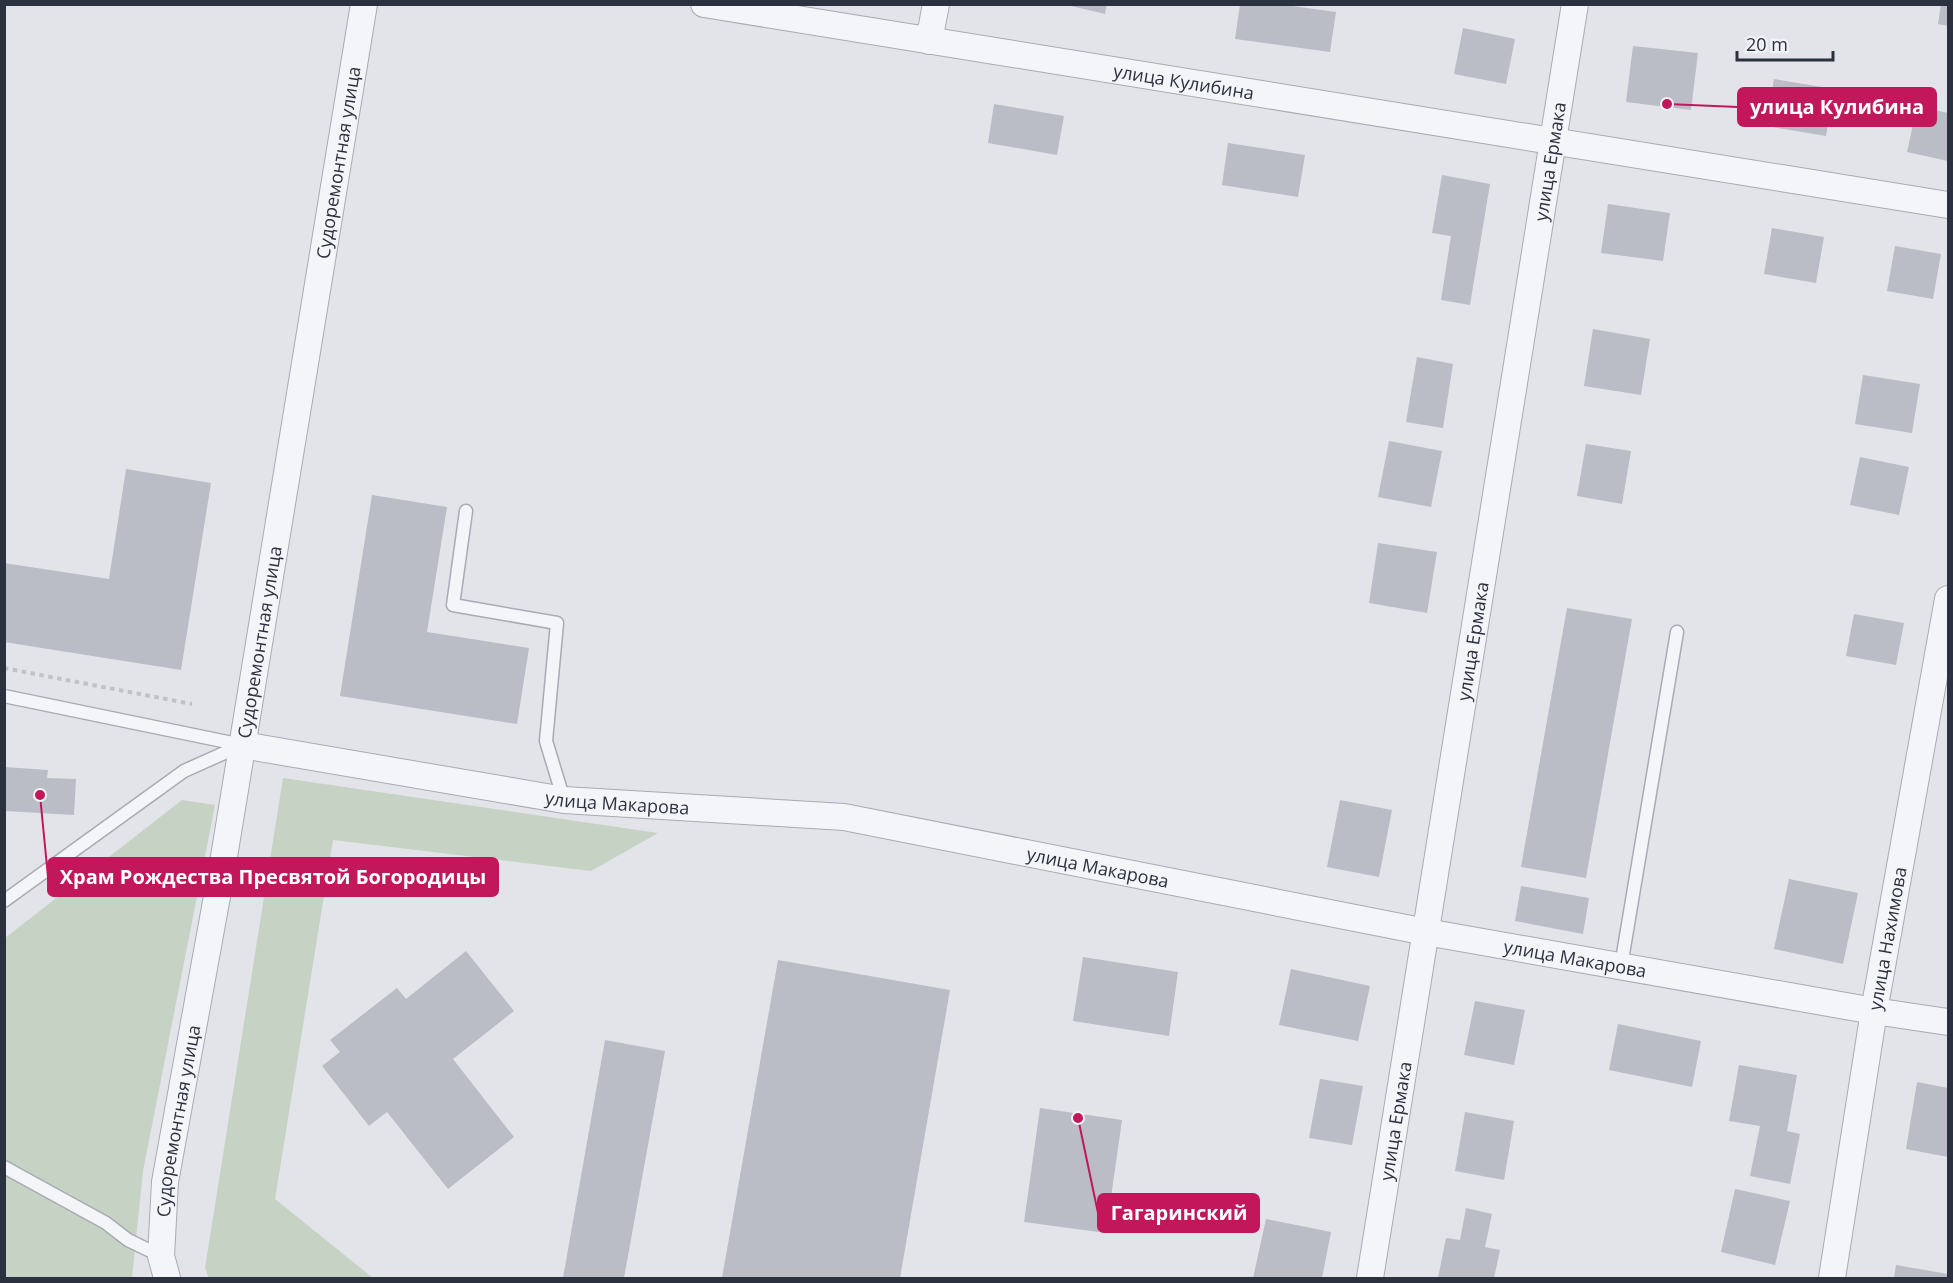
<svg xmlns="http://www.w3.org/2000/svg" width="1953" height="1283" viewBox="0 0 1953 1283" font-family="'Open Sans',sans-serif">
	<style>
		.green { fill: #c6d2c4 }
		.building { fill: #babdc5 }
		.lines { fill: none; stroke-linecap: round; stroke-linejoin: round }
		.lane-casing { stroke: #a8abb3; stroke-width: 15 }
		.street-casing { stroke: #a8abb3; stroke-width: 28 }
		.path { stroke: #c0c2c8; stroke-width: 4; stroke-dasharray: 4.5 4.5; stroke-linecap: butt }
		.lane { stroke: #f4f5f8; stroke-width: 12 }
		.street { stroke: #f4f5f8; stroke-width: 26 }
		.labels { text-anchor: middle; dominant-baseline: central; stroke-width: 6; stroke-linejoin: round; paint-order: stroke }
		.street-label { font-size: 18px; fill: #2c313f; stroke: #f1f3f7 }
		.leader { fill: none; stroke: #c2185b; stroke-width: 2 }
		.callout-dot { fill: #c2185b; stroke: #f1f3f7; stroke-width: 2 }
		.callout { fill: #c2185b; stroke: #c2185b; stroke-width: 2 }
		.callout-label { font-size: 20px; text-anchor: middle; font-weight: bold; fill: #fff }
	</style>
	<rect width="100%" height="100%" fill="#e2e4e9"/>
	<path class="green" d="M283 778 658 833 591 871 333 840 275 1199 373 1278H209L205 1268Z
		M182 800 215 805 143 1171 132 1278H5V938Z"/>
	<path class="building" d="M1063 4H1107L1105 14Z
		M1240 4H1278L1336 12 1330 52 1235 39Z
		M1941 4H1948V26L1938 24Z
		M1463 28 1515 39 1506 84 1454 74Z
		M1633 46 1698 53 1691 110 1626 102Z
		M1774 79 1834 89 1826 136 1766 126Z
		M994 104 1064 116 1057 155 988 143Z
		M1917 106 1948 113V161L1907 152Z
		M1228 143 1305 155 1298 197 1222 185Z
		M1442 175 1490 184 1470 305 1441 300 1451 236 1432 233Z
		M1608 204 1670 213 1663 261 1601 253Z
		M1772 228 1824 237 1816 283 1764 274Z
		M1895 246 1941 254 1933 299 1887 291Z
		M1593 329 1650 339 1641 395 1584 386Z
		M1417 357 1453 364 1443 428 1406 422Z
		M1863 375 1920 384 1912 433 1855 424Z
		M1389 441 1442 451 1431 507 1378 497Z
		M1586 444 1631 451 1622 504 1577 496Z
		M1860 457 1909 467 1899 515 1850 505Z
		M126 469 211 483 181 670 4 642V563L109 579Z
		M372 495 447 507 427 632 529 648 517 724 340 696Z
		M1378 543 1437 552 1427 613 1369 603Z
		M1567 608 1632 619 1586 878 1521 867Z
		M1854 614 1904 623 1896 665 1846 656Z
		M5 767 48 770 47 778 76 779 74 815 5 811Z
		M1340 800 1392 810 1379 877 1327 867Z
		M1789 879 1858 893 1843 964 1774 949Z
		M1521 886 1589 898 1583 934 1515 921Z
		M466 951 514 1011 453 1059 514 1137 448 1189 387 1112 369 1126 322 1066 340 1052 330 1040 397 988 406 999Z
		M1083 957 1178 972 1169 1036 1073 1021Z
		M778 960 950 990 900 1278H722Z
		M1291 969 1370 986 1358 1041 1279 1025Z
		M1475 1001 1525 1010 1514 1065 1464 1055Z
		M1618 1024 1701 1041 1692 1087 1609 1070Z
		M605 1040 665 1051 624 1278H563Z
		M1739 1065 1797 1075 1787 1131 1800 1134 1790 1184 1750 1176 1760 1126 1729 1121Z
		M1320 1079 1363 1086 1352 1145 1309 1138Z
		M1917 1082 1948 1088V1157L1906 1149Z
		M1040 1108 1122 1120 1106 1233 1024 1222Z
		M1465 1112 1514 1121 1504 1180 1455 1171Z
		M1735 1189 1790 1201 1775 1265 1721 1252Z
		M1466 1208 1492 1214 1485 1247 1500 1250 1494 1278H1438L1446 1238 1460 1240Z
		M1266 1219 1331 1232 1322 1278H1253Z
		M1896 1265 1948 1274V1278H1894Z"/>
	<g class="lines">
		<g class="lane-casing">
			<path id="lane" d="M466 511 453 605 557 623 546 741 564 800
				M4 696 242 745
				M4 901 184 771 242 745
				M1621 966 1677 632
				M4 1167 106 1223 128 1240 161 1256"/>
		</g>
		<g class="street-casing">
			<g id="street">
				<path id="s1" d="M704 4 1948 205"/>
				<path d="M929 41 936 4"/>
				<path id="s2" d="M242 745 564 800 844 817 1426 932 1874 1011 1948 1022"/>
				<path id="s3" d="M167 1278 161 1256 165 1182 222 869 364 4"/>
				<path id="s4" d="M1370 1278 1575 4"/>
				<path id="s5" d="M1832 1278 1874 1011 1948 599"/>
			</g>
		</g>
		<path class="path" d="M4 668 192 704"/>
		<use href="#lane" class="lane"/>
		<use href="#street" class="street"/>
	</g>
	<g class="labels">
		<g class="street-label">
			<text stroke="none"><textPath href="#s1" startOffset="486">улица Кулибина</textPath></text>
			<text stroke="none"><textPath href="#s4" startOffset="1131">улица Ермака</textPath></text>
			<text stroke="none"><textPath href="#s3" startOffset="1131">Судоремонтная улица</textPath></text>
			<text stroke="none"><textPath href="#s4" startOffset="645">улица Ермака</textPath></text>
			<text stroke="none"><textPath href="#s3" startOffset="645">Судоремонтная улица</textPath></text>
			<text stroke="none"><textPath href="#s2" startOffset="380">улица Макарова</textPath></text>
			<text stroke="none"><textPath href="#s2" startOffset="866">улица Макарова</textPath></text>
			<text stroke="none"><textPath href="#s5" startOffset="344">улица Нахимова</textPath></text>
			<text stroke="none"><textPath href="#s2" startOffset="1352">улица Макарова</textPath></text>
			<text stroke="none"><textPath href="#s3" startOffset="159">Судоремонтная улица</textPath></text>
			<text stroke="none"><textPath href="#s4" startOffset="159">улица Ермака</textPath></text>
		</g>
	</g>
	<path class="leader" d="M1667 104L1738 107M40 795L48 877M1078 1118L1098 1213"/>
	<g class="callout-dot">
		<circle cx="1667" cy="104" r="6"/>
		<circle cx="40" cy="795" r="6"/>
		<circle cx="1078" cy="1118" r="6"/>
	</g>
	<g class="callout">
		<rect x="1738" y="88" width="198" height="38" rx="6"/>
		<rect x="48" y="858" width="450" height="38" rx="6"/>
		<rect x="1098" y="1194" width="161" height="38" rx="6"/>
	</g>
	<g class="callout-label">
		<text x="1837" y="114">улица Кулибина</text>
		<text x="273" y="884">Храм Рождества Пресвятой Богородицы</text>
		<text x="1179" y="1220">Гагаринский</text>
	</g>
	<rect width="1953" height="1283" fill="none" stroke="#2c313f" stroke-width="12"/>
	<path d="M1737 51v9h96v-9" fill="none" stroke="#2c313f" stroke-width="3"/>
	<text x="1746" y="51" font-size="18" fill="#2c313f" stroke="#f1f3f7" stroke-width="4.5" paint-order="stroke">20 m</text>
</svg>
